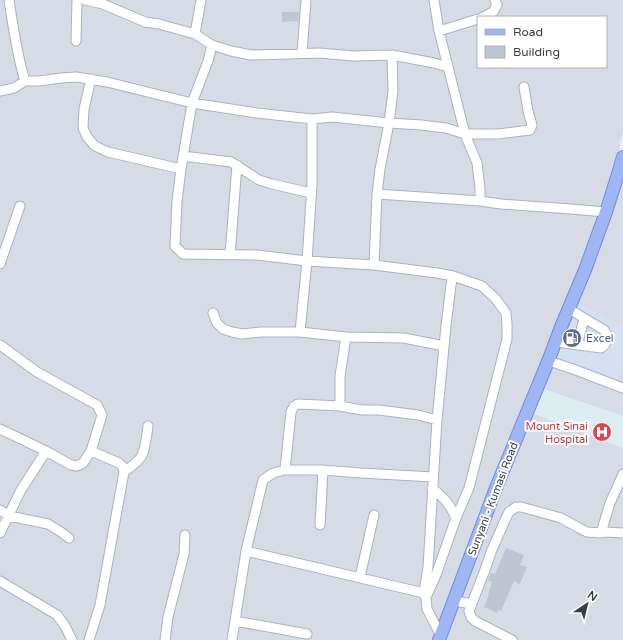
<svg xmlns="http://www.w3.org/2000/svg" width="623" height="640" viewBox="0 0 623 640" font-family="'Varela Round',sans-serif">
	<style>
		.residential { fill: #d7dbe5; fill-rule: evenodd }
		.commercial { fill: #d5e0f2 }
		.medical { fill: #ddeef1 }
		.building { fill: #bfc6d2 }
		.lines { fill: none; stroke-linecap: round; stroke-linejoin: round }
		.minor-casing { stroke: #abb1bc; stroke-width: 11 }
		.major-casing { stroke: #718dd7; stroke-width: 14 }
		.minor { stroke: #fff; stroke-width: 9 }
		.major { stroke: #a0b5f3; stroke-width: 12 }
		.labels { text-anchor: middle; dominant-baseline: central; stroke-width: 4; stroke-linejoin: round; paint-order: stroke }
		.service-label { font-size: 11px; fill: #4e5e75; stroke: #fff; text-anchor: start }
		.health-label { font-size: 11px; fill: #be3a42; stroke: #fff; text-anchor: end }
		.street-label { font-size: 11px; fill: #373c45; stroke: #fff }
	</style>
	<rect width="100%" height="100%" fill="#e8ebf2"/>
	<path class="residential" d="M0 0H623V131L617 159 571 288 505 452 434 640H0ZM478 17H606V67H478Z
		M623 174V640H445L505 485Z"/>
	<path class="commercial" d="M576 302 623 326V366L616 381 552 359Z"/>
	<path class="medical" d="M541 388 623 416V448L532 413Z"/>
	<path class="building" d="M282 12H299L298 21 282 22Z
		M506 548 524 555 520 565 527 567 520 584 514 581 501 611 498 610 497 613 484 607 489 594H488L492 582 488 580 491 573 495 574Z"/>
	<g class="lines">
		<g class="minor-casing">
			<path id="minor" d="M9 0C13 26 17 56 25 81H39L61 78 76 77 107 82 192 103 257 113 312 119 332 117 389 123 393 91 392 55
				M85 0 103 4 145 22 159 24 195 34 212 45
				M434 0 439 31 465 134H498L530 130 532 125 528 111 524 87
				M483 17 493 12 497 5 495 0
				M439 31 478 19
				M195 34 201 0
				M76 41 77 0
				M302 53 306 0
				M448 67 434 63 392 55 354 56 319 53 251 55 231 51 212 45 208 61 192 103 181 169 177 201 175 246 183 254 257 255 307 261 374 265 377 194 380 169 389 123 421 125 446 128 465 134 477 163 480 188V201
				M91 79 84 109 83 128 87 137 95 146 108 152 181 169
				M0 91 14 88 25 81
				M183 156 231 162 259 180 272 184 311 193
				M377 194 480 201 501 204 571 209 606 212
				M230 255 237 165
				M0 264 20 206
				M374 265 437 273 453 276 451 285 446 326 437 420 428 567 424 593 426 598 427 609 441 636
				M213 313 217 323 223 329 232 332 242 334 260 332H300L346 337 404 338 444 346
				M300 332 307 261 312 185V119
				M346 337 340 376V406L362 410H379L418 415 437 420
				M556 342 601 348C605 346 607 341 608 336L604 330 569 309
				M0 345 37 372 97 405 102 415 91 451 83 463 77 466 71 465 46 451 0 429
				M577 345 584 319
				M549 361 573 369 623 388
				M285 470 291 412 294 406 298 404 340 406
				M124 472C129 468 137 463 141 457 145 451 147 434 148 426
				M432 488C444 498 450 504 456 518L469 488 507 339V324L506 313 495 298 482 286 453 276
				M0 510 9 516 48 524 61 532 69 538
				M320 525 323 470
				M0 533 21 490 46 451
				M601 533 606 532 623 533
				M246 551 424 593
				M360 577 374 515
				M0 581 57 615 65 626 72 640
				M427 595 436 575 456 518
				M455 601 472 604
				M235 621 307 634
				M89 640 100 605 124 472 123 467 119 463 91 451
				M165 640 168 617 184 554 185 535
				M232 640 246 551 263 480 273 473 285 470H323L361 473 433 477
				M512 640 475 621 471 617 469 611 485 570 491 552 506 518 509 512 512 510 516 507H521L554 516 561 518 579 528 587 532 601 533 610 503 623 474"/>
		</g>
		<g class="major-casing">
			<path id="major" d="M439 640 496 488 549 359 561 327 585 270 606 212 618 174 623 157"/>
		</g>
		<use href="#minor" class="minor"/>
		<use href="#major" class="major"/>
	</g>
	<defs>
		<g id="fuel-disc" transform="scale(1)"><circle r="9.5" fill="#5c6f8a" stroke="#fff"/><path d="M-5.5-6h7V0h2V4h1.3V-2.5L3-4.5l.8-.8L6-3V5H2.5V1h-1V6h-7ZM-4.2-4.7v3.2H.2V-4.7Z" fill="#fff"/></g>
		<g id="hospital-disc" transform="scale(1)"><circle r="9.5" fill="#e0444e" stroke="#fff"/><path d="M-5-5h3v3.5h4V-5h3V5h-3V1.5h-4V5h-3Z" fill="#fff"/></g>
	</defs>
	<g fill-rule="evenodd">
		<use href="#fuel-disc" x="572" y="338"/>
		<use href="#hospital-disc" x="602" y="432"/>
	</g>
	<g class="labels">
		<g class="service-label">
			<text x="586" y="338">Excel</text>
		</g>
		<g class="health-label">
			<text x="588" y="426">Mount Sinai<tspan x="588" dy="13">Hospital</tspan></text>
		</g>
		<g class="street-label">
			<text transform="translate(493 499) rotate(-69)">Sunyani - Kumasi Road</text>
		</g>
	</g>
	<rect x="477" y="16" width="130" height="52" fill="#ffffff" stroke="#afb1b5"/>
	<rect x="485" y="29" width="20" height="6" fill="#a0b5f3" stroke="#afb1b5"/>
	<text x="513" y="36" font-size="12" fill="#373c45">Road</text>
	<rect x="485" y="46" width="20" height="12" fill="#bfc6d2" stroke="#afb1b5"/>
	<text x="513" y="56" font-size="12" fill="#373c45">Building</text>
	<g transform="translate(587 604) rotate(35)" stroke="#ffffff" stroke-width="3" paint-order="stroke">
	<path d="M0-3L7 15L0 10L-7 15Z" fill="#373c45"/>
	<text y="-6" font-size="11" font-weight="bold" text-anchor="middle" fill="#373c45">N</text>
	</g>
</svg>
